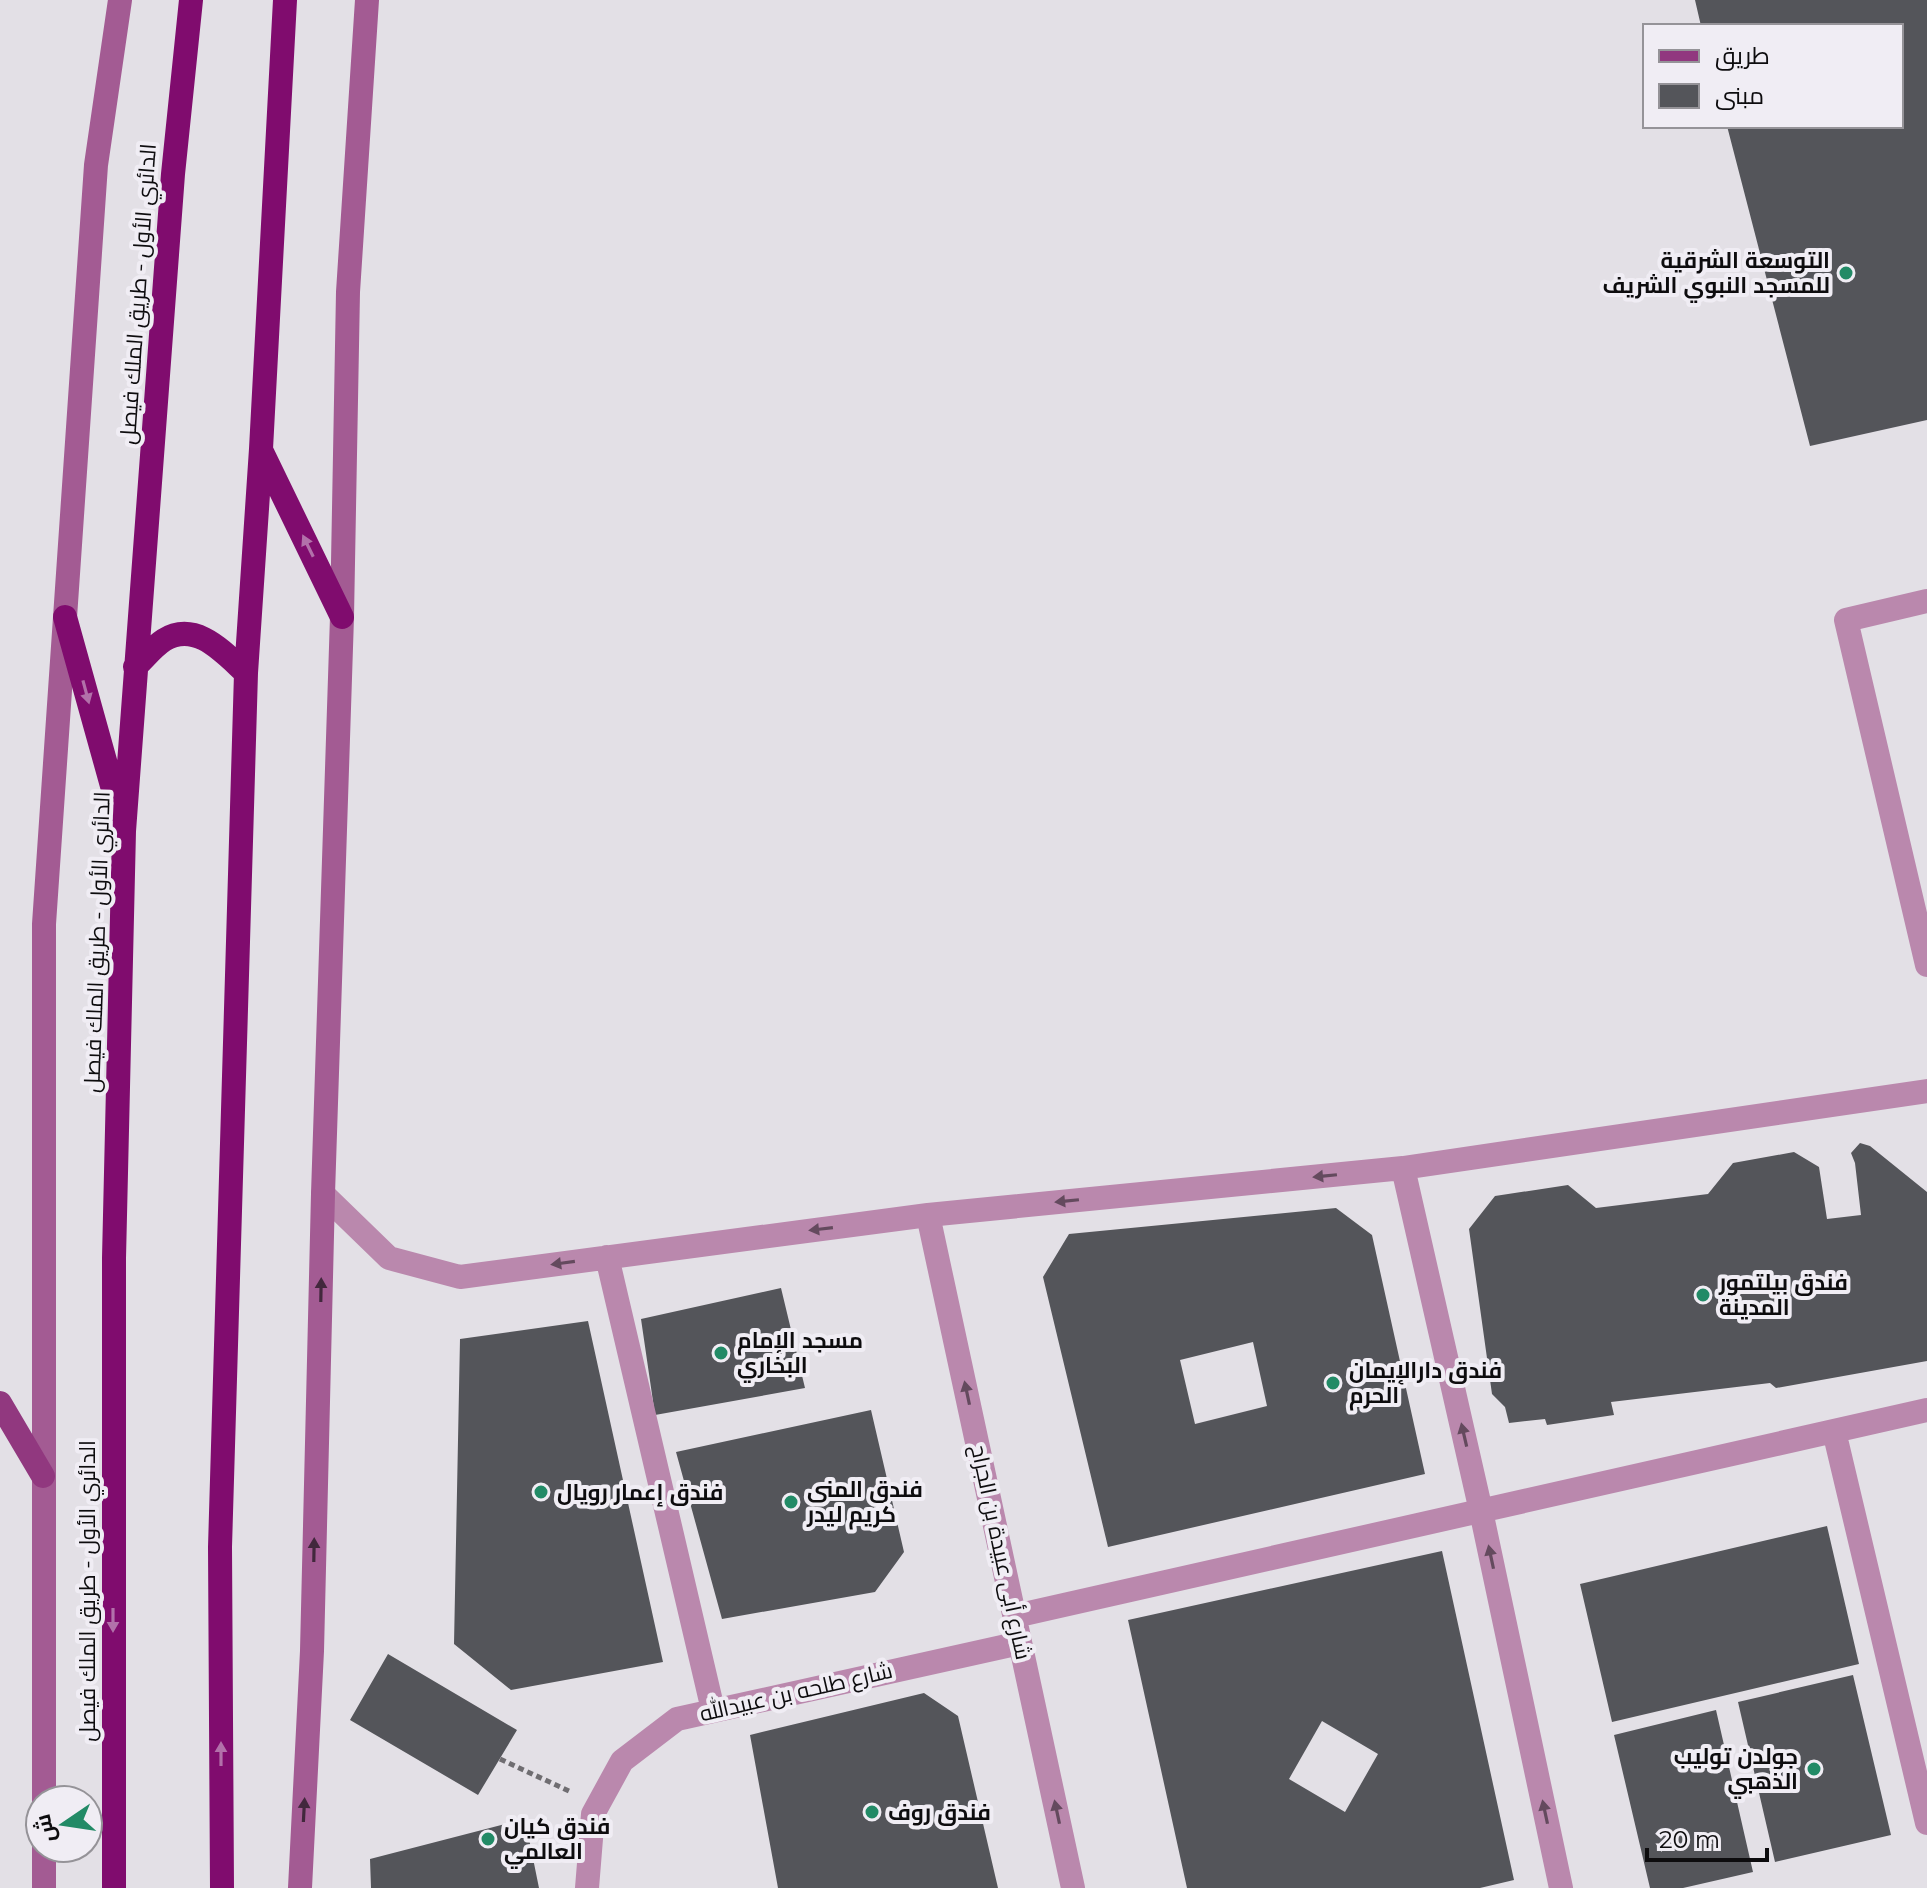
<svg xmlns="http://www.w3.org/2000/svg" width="1927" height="1888" viewBox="0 0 1927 1888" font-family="Montserrat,Cairo,sans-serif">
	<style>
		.building { fill: #54555a; fill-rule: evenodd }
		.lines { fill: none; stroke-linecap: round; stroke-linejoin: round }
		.path { stroke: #6f6d71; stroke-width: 5; stroke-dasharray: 6 4; stroke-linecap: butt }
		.street { stroke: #ba88ad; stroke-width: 24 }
		.secondary { stroke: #a35b93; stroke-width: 24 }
		.primary { stroke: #91387f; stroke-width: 24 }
		.highway { stroke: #800c6e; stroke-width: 24 }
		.oneway { fill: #b271aa }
		.oneway2 { fill: #644a5e }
		.oneway3 { fill: #42283d }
		.poi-dot { fill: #228a66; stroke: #f0edf4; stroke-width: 3 }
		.labels { text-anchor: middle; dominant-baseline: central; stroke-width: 8; stroke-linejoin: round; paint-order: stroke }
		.poi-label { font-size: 22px; font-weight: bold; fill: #0d0c0e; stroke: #f0edf4; text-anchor: start }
		.street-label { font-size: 22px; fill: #0d0c0e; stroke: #f0edf4 }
	</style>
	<rect width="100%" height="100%" fill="#e3e0e6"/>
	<path class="building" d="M1695 0H1927V420L1810 446 1727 126H1901V26H1701Z
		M1860 1143 1870 1146 1927 1192V1361L1776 1388 1770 1383 1611 1402 1614 1415 1547 1425 1545 1419 1509 1423 1505 1407 1492 1394 1469 1229 1495 1196 1568 1185 1596 1208 1708 1194 1733 1163 1794 1152 1819 1167 1827 1219 1861 1215 1855 1163 1851 1153Z
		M1336 1208 1372 1235 1425 1474 1108 1547 1043 1277 1069 1234ZM1253 1342 1267 1406 1195 1424 1180 1360Z
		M781 1288 805 1388 655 1415 641 1319Z
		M588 1321 663 1662 511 1690 454 1644 460 1339Z
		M871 1410 904 1552 875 1592 722 1619 676 1452Z
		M1827 1526 1859 1664 1612 1722 1580 1584Z
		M1442 1551 1514 1880 1480 1888H1187L1128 1620ZM1322 1721 1378 1754 1345 1812 1289 1779Z
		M388 1654 517 1730 478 1795 350 1720Z
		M1853 1675 1891 1835 1775 1862 1738 1702Z
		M924 1693 958 1716 998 1888H778L750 1735Z
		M1716 1710 1753 1872 1683 1888H1650L1614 1735Z
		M525 1819 539 1888H371L370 1859Z"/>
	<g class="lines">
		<path class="path" d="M500 1759 571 1792"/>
		<path class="street" d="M1927 601 1846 620 1927 965
			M1403 1168 1481 1511 1561 1888
			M323 1194 389 1258 460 1277 928 1215 1403 1168 1927 1091
			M928 1215 1073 1888
			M607 1257 713 1710
			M1834 1431 1927 1823
			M1015 1616 1927 1410
			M587 1888 593 1814 622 1761 677 1719 1020 1643"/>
		<path class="secondary" d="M44 1800V924L96 165 120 0
			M44 1848V1888
			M300 1888 312 1651 323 1194 342 617 348 292 367 0"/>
		<path class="primary" d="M0 1403 43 1476"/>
		<path class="highway" d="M261 450 342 617
			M65 617 119 811
			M135 667C144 659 153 647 164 640 196 620 224 653 246 673
			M114 1888V1258L124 831 173 174 191 0
			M222 1888 220 1547 246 673 261 449 285 0"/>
	</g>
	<defs><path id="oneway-solid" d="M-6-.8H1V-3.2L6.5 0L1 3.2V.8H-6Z" transform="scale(2)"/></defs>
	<g class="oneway">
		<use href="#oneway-solid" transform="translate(308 546) rotate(-116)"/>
		<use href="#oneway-solid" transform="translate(86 692) rotate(75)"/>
		<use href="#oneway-solid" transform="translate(113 1620) rotate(90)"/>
		<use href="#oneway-solid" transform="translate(221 1754) rotate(-90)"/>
	</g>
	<g class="oneway2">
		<use href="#oneway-solid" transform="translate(1325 1176) rotate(174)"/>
		<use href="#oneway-solid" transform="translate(1067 1201) rotate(174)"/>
		<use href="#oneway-solid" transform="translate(821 1229) rotate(173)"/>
		<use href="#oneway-solid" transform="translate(563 1263) rotate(172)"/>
		<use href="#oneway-solid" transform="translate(967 1393) rotate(-102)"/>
		<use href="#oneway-solid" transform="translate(1464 1435) rotate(-103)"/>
		<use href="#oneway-solid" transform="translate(1491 1557) rotate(-102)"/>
		<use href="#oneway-solid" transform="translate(1057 1812) rotate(-102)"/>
		<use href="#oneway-solid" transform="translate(1545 1812) rotate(-102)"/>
	</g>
	<g class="oneway3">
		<use href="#oneway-solid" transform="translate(321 1290) rotate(-89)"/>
		<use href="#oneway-solid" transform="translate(314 1550) rotate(-89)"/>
		<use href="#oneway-solid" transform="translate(304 1810) rotate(-87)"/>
	</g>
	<g class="poi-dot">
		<circle cx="1846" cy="273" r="8"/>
		<circle cx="1703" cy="1295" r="8"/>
		<circle cx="721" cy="1353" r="8"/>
		<circle cx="1333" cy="1383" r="8"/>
		<circle cx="541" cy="1492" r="8"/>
		<circle cx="791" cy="1502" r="8"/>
		<circle cx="1814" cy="1769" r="8"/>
		<circle cx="872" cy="1812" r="8"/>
		<circle cx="488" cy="1839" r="8"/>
	</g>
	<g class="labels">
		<g class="poi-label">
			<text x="1830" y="260" text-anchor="end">التوسعة الشرقية<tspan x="1830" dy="25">للمسجد النبوي الشريف</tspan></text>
			<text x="1719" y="1282">فندق بيلتمور<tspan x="1719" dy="25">المدينة</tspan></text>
			<text x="737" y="1340">مسجد الإمام<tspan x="737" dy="25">البخاري</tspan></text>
			<text x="1349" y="1370">فندق دارالإيمان<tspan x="1349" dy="25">الحرم</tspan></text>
			<text x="807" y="1489">فندق المنى<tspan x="807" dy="25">كريم ليدر</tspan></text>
			<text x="557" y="1492">فندق إعمار رويال</text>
			<text x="1798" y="1756" text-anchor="end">جولدن توليب<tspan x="1798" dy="25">الذهبي</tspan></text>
			<text x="888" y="1812">فندق روف</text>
			<text x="504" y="1826">فندق كيان<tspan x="504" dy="25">العالمي</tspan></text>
		</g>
		<g class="street-label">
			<text transform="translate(138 294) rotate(-86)">الدائري الأول - طريق الملك فيصل</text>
			<text transform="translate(97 942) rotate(-88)">الدائري الأول - طريق الملك فيصل</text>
			<text transform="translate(1001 1552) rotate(78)">شارع أبى عبيدة بن الجراح</text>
			<text transform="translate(87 1591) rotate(-90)">الدائري الأول - طريق الملك فيصل</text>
			<text transform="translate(796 1692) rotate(-13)">شارع طلحه بن عبيدالله</text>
		</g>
	</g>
	<rect x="1643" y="24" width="260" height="104" fill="#f0edf4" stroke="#959398" stroke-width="2"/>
	<rect x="1659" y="50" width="40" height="12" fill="#91387f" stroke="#959398" stroke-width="2"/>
	<text x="1715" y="64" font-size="24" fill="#0d0c0e">طريق</text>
	<rect x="1659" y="84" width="40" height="24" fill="#54555a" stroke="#959398" stroke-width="2"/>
	<text x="1715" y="104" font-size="24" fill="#0d0c0e">مبنى</text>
	<g transform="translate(64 1824) rotate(257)"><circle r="38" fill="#f0edf4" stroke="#959398" stroke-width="2"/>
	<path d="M0-6L14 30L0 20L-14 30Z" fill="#228a66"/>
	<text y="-12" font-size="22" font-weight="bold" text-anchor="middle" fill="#0d0c0e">ش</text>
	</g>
	<path d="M1647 1848v12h120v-12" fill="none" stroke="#0d0c0e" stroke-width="4"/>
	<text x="1659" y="1848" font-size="24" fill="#0d0c0e" stroke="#f0edf4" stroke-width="6" paint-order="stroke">20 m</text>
</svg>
